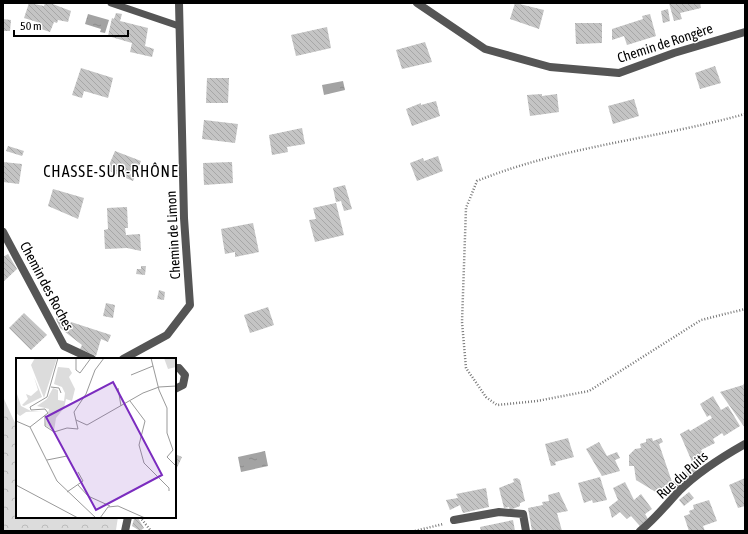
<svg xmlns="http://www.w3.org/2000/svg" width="748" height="534" viewBox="0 0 748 534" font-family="'Asap Condensed',sans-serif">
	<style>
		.forest { fill: url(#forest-crowns) }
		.water { fill: url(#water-ripples) }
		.building { fill: url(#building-back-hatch) }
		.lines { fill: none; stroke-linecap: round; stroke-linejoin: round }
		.path { stroke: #777; stroke-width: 2.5; stroke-dasharray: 1 2; stroke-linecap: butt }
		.lane { stroke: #555; stroke-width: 7 }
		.street { stroke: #555; stroke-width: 8 }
		.labels { text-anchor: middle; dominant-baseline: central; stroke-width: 3; stroke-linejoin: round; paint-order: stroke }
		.street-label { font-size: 14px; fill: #000; stroke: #fff }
		.quarter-label { font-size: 16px; letter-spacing: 1px; fill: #000; stroke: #fff }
		.inset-road { fill: none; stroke: #999; stroke-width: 1 }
		.view { fill: #7b2cbf; fill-opacity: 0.15; stroke: #7b2cbf; stroke-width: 2 }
		.inset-edge { fill: none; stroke: #000; stroke-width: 2 }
	</style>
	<defs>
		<pattern id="forest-crowns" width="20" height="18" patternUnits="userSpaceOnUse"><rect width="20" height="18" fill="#dcdcdc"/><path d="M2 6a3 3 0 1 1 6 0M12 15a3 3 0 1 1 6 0" fill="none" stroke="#bbb"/></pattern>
		<pattern id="water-ripples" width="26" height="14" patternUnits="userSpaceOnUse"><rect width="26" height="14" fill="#a3a3a3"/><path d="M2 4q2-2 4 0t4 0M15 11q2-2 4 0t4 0" fill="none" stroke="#8b8b8b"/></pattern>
		<pattern id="building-back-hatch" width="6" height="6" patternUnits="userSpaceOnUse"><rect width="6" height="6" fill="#c4c4c4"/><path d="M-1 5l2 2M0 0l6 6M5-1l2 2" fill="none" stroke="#a7a7a7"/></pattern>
	</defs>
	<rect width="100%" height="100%" fill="#fff"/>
	<path class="forest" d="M3 397 17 427V517H118L116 530 3 531Z"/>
	<path class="water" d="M88 14 109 20 105 33 100 32 101 29 85 24Z
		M343 81 345 90 324 95 322 85Z
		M265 451 268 466 241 472 238 457Z"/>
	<path class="building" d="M29 3 44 6 45 3H50L71 11 68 22 58 20 57 23 54 22 50 32 38 28 40 23 24 18Z
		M515 3 544 10 539 29 510 19Z
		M669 3H700L701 8 680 13 682 19 674 21Z
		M668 9 670 21 663 23 661 11Z
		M116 13 122 14 120 21 148 28 145 46 154 49 152 57 130 52 132 43 108 36 112 18 114 19Z
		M650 14 656 36 627 45 624 36 612 40V29L643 19 642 16Z
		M3 19 11 20 10 31H3Z
		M575 23H602V43L576 44Z
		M327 27 331 48 296 56 291 35Z
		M425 42 432 62 402 69 396 50Z
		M715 66 721 83 700 89 695 73Z
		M81 68 113 78 108 98 84 91 82 98 72 95Z
		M207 78H229L228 103H206Z
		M542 94V96L557 94 559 112 530 116 527 95Z
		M634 99 639 116 613 124 608 106Z
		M436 101 440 116 412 126 406 109 421 103V105Z
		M204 120 238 124 235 143 202 139Z
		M302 128 305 144 287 147 288 152 272 155 269 135Z
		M8 146 24 151 22 156 6 151Z
		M115 151 141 161 133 181 107 170Z
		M438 156 443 171 417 181 410 163 423 158 424 161Z
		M3 162 22 164 19 184 3 182Z
		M232 162 233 183 204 185 203 163Z
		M345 185 352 209 344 211 341 201 336 202 333 188Z
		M53 189 84 198 78 219 48 206Z
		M336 203 344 235 315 242 309 220 316 219 313 208Z
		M127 207 128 228H125L126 235 140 234 141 251 127 248 105 249 104 230 108 229 107 208Z
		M253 223 259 252 235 257V252L225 254 221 229Z
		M8 254 17 269 3 282V257Z
		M141 266H146L145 275 136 274 137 269H141Z
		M159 290 165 292 164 300 157 299Z
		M106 303 115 305 113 318 103 316Z
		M268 307 274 325 250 333 244 315Z
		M24 313 47 335 31 350 9 328Z
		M57 317 70 324 71 322 111 335 108 342 101 339 96 356 80 349 82 345 60 328 56 319Z
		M745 382V428L720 392 743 385Z
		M713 396 721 410 728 406 740 426 724 436 722 433 713 439 715 443 701 450 706 462 696 469 698 472 689 478 684 468 693 464 680 434 689 429 690 431 712 418 710 415 707 417 700 404Z
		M568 438 574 457 555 462 556 465 551 466 545 444Z
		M652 438 653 441 661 438 663 442 659 444 672 482 677 480 680 487 659 494 636 480 634 466H629V455L635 449 641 448 640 444 646 442V439Z
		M599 442 607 456 617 452 620 458 615 460 620 471 602 476 586 449Z
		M175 454 182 457 175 472Z
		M600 477 607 500 593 503 592 500 584 503 578 483Z
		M517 478 520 480 525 501 520 503V506L510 510 509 507 504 508 499 488 514 482 513 479Z
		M745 478V506L738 508 729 485Z
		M625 482 634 500 641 494 652 509 645 514 648 519 640 526 631 516 627 519 620 512 612 518 609 507 618 500 613 488Z
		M486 488 489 507 463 513 460 505 450 510 446 500 458 498 456 494Z
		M559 492 568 511 557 513 562 531H532L528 508 543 505 542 502 549 501 548 495Z
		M689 492 694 498 684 506 679 500Z
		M709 500 717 521 703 526 705 531H689L684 516 690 514 689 511 694 509 693 505Z
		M138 518 144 528 140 531 132 526 134 519Z
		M513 520 515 531H481L480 527Z"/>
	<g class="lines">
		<path class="path" d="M745 114C656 139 563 146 477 181L466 208 462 322 466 368 486 397 497 405 537 401 589 391 701 320 745 309
			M140 517 151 531
			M415 531 443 524"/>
		<path class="lane" d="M111 3 179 26"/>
		<path class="street" d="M417 3 485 49 550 67 619 73 674 53 745 32
			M3 232 64 346 92 359
			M123 359 167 335 190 305 184 218 179 3
			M175 368H179L185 375 183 385 175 389
			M454 520 499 512 523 514 526 531
			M125 531 128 517
			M640 531C655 519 666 505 679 491 698 472 722 457 745 444"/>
	</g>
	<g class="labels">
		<g class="street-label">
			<text transform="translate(665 43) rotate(-18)">Chemin de Rongère</text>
			<text transform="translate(173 235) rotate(-93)">Chemin de Limon</text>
			<text transform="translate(47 286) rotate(62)">Chemin des Roches</text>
			<text transform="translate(682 475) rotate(-42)">Rue du Puits</text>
		</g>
		<g class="quarter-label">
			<text x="111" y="171">CHASSE-SUR-RHÔNE</text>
		</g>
	</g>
	<g transform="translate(16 358)">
		<rect width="160" height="160" fill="#fff"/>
		<path d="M148 0H160V9L152 11ZM18 19 26 39 8 48 6 47 12 41 10 36 15 38 22 32ZM1 36 5 48 15 53H26L10 54 4 58 0 55Z" fill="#dcdcdc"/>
		<path d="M19 0H41L28 40 15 7ZM42 9 53 10 56 15 53 19 59 31 56 43 50 41 48 50 40 60 38 73 29 67 33 51 21 48 31 41 37 30 42 32V42L48 43 49 35 46 29 38 26Z" fill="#dcdcdc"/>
		<path class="inset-road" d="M60 0V12L64 15 75 0M135 0 143 32 151 50V75L157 92 151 99 160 108M115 17 137 8M35 29 43 30 45 35M102 30 105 48M114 43 129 63 123 87 128 105 153 130V133M29 57V68L38 74 51 70 62 71 58 54 70 36 79 12 88 0M60 62 71 67 127 35 143 29 160 28M0 63 14 69M14 69 41 123 80 160M14 69 32 55 29 51 15 52 14 49 31 39 42 0M31 102 51 98M0 127 62 160M62 127 72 138 94 148M51 134 67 123 62 114M84 160 92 149 102 148 129 160"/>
		<path class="view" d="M97 24 146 117 80 152 30 59Z"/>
		<rect width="160" height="160" class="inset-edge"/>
	</g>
	<rect width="748" height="534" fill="none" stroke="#000000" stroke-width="8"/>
	<path d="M14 30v6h114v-6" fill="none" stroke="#000000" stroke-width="2"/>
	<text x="20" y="30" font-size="12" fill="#000000" stroke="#ffffff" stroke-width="3" paint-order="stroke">50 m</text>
</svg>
